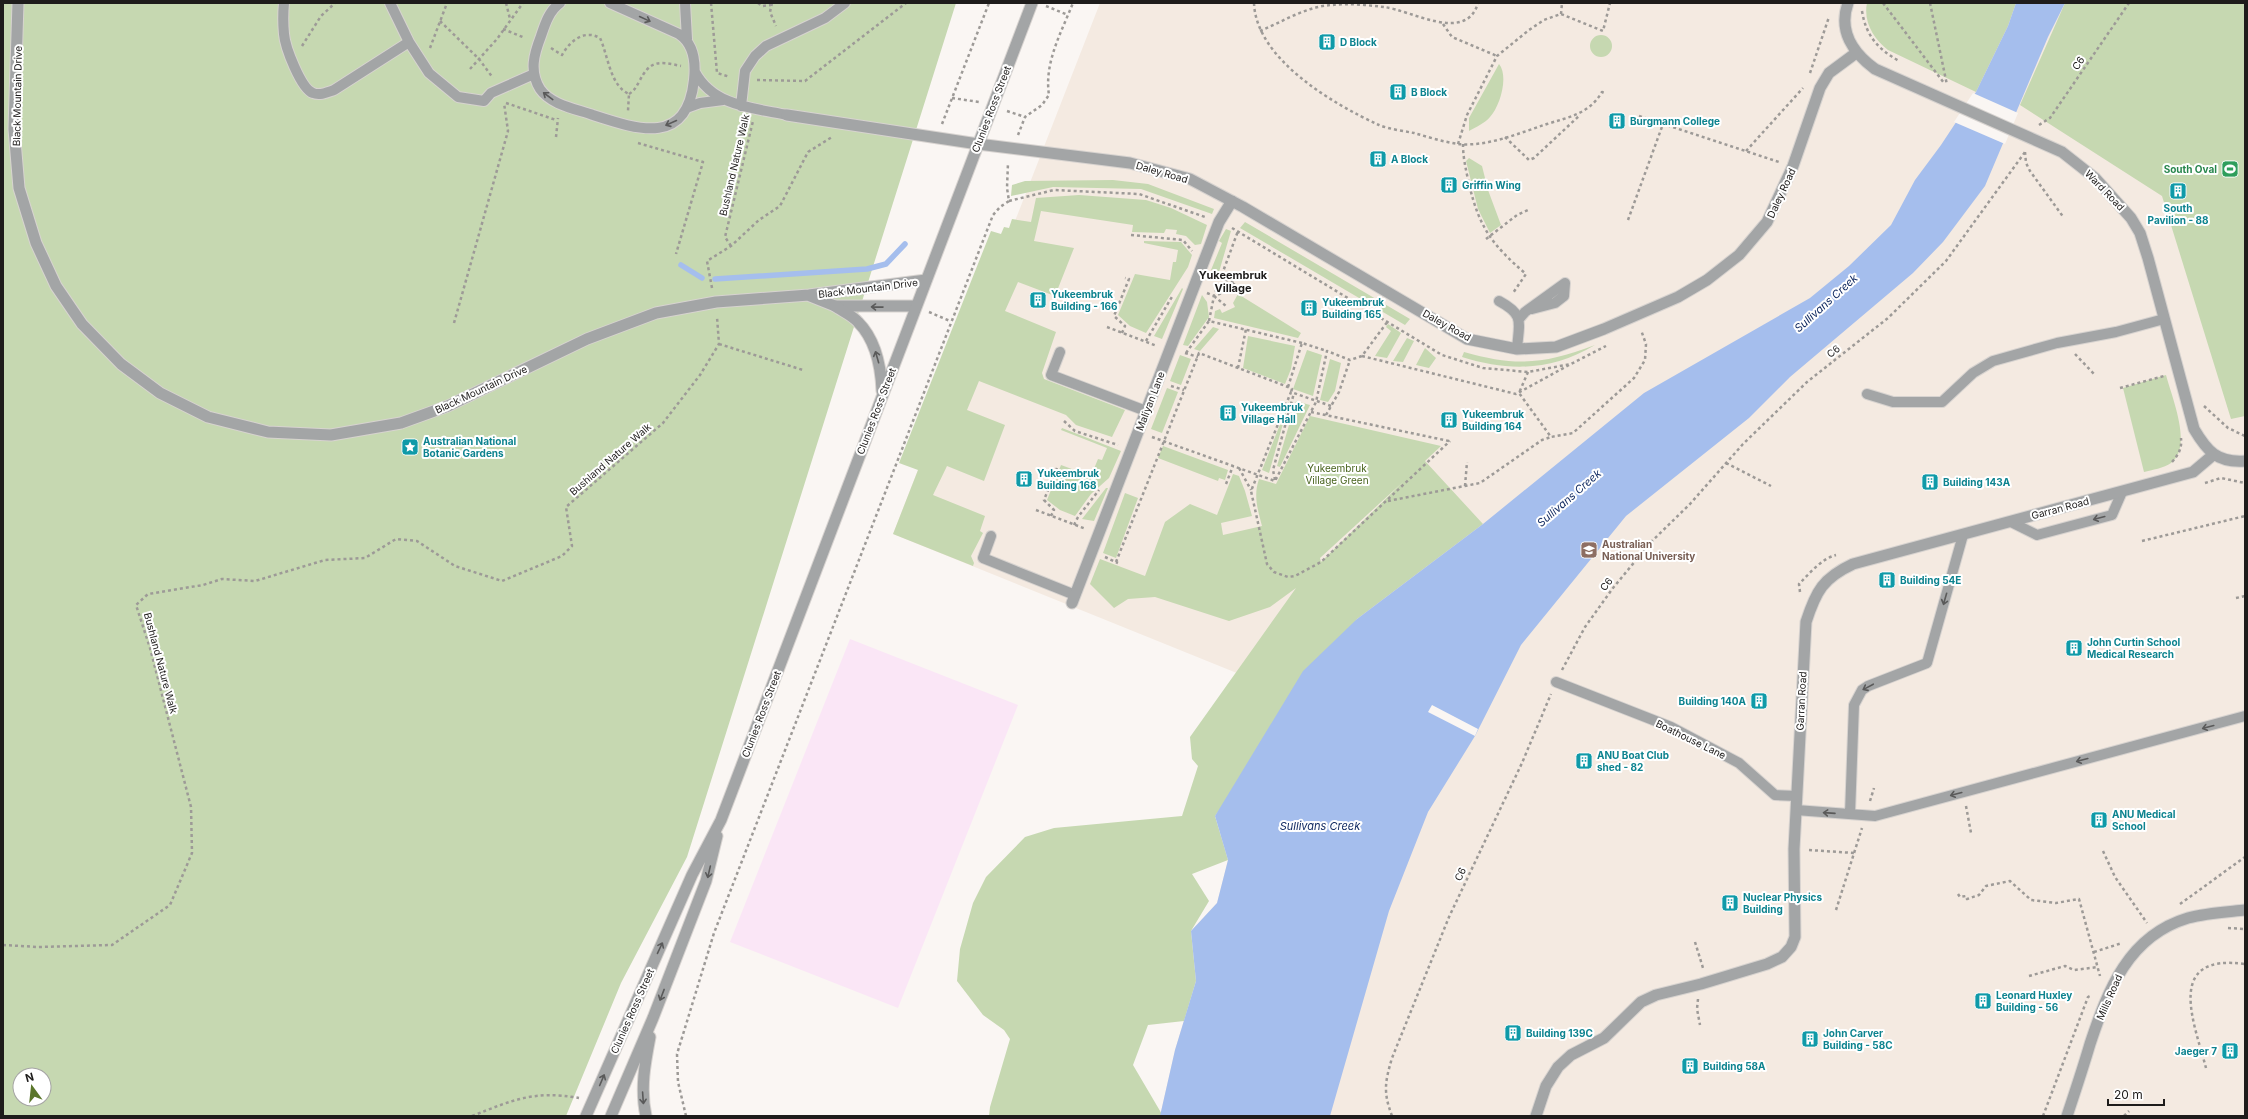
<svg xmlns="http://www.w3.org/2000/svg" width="2248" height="1119" viewBox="0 0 2248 1119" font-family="Inter,sans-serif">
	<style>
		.industrial { fill: #fae6f6 }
		.built { fill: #f4eae1 }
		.green { fill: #c6d8b1; fill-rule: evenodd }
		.water { fill: #a5beed }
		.pier { fill: #faf6f3 }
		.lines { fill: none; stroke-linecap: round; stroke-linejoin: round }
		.stream { stroke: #a5beed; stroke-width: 5.5 }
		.service-casing { stroke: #d7d3d0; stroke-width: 12 }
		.minor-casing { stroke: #d7d3d0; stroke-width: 13 }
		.tertiary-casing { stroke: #d7d3d0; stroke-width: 13 }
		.path { stroke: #9d9a97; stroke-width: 2.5; stroke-dasharray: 3 3; stroke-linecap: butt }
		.service { stroke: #a3a5a6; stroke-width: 10 }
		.minor { stroke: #a3a5a6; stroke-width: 11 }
		.tertiary { stroke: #a3a5a6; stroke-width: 11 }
		.oneway { stroke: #5a5a5a }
		.labels { text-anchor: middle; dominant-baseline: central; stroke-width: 4; stroke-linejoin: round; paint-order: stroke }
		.culture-label { font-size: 10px; font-weight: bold; fill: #0d838f; stroke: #fff; text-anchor: start }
		.street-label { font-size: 10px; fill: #1e1c1b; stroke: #fff }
		.leisure-label { font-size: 10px; font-weight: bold; fill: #27864d; stroke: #fff; text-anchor: end }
		.park-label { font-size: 10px; fill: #47621c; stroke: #fff }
		.education-label { font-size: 10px; font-weight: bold; fill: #785e54; stroke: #fff; text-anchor: start }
		.neighbourhood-label { font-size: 11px; font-weight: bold; fill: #1e1c1b; stroke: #fff }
		.water-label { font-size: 11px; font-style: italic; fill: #112a61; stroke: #fff }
	</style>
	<rect width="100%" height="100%" fill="#faf6f3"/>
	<path class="industrial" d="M850 639 1018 705 898 1008 730 942Z"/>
	<path class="built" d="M1100 3H2245V1116H1160L1175 1050 1196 981 1191 931 1217 903 1228 860 1220 838 1289 694 893 534Z"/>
	<path class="green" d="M3 3H956L687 857 621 983 566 1116H3ZM20 1075H44V1099H20Z
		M1867 3H2016L2008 26 1976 92 1888 50C1874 39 1863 22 1867 3Z
		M2065 3H2245V416L2231 419 2162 196 2020 105Z
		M1590 46a11 11 0 1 1 22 0a11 11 0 1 1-22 0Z
		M1499 64C1509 76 1500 106 1490 117 1485 123 1476 127 1469 131V118Z
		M1469 158 1482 166 1488 190 1501 225 1490 233 1478 209 1466 161Z
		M1113 180 1148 184 1214 209 1212 214 1141 189 1053 187 1011 196 1012 185 1025 181Z
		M1079 195 1146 200 1171 208 1207 225 1201 244 1195 245 1186 236 1176 234 1177 230 1166 229 1164 233 1132 232 1133 225 1041 211 1034 241 1074 248 1055 296 1018 282 1005 311 1056 332 1042 373 1044 379 1125 410 1112 437 1076 425 1066 415 979 381 967 410 1005 425 984 481 947 466 933 495 985 516 980 531 983 533 971 556 974 563 973 566 893 534 918 470 899 463 991 231 1001 234 1004 227 1009 228 1012 219 1031 222 1036 198Z
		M1245 222 1410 319 1405 325 1240 228Z
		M1226 229 1231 231 1219 272 1211 270 1222 243 1219 241Z
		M1144 241 1181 242 1192 255 1188 267 1146 333 1130 326 1118 315 1135 274 1170 280 1173 262H1176L1178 250 1144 243Z
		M1182 288 1183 289 1162 339 1154 336Z
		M1238 294 1301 333 1298 338 1214 318 1215 311 1220 309 1222 313 1235 307 1233 303Z
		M1202 295 1207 302 1209 317 1188 346 1183 345Z
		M1388 324 1401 333 1387 358 1375 356 1391 331 1386 327Z
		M1213 327 1219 329 1200 351 1194 349Z
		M1248 336 1295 346 1291 369 1285 384 1243 368Z
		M1407 338 1414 341 1403 362 1393 361Z
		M1595 345C1551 371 1510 372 1462 357L1464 352C1517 367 1544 364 1595 345Z
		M1425 348 1436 358 1429 368 1416 365Z
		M1307 350 1322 355 1313 396 1293 389Z
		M1180 355 1191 359 1181 385 1170 381Z
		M1330 359 1341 363 1335 391 1328 402 1320 400Z
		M2166 375C2172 398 2193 447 2171 463 2164 468 2152 470 2144 472L2123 388Z
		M1167 388 1178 392 1162 433 1151 429Z
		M1290 399 1269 473 1262 470Z
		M1296 401 1310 405 1280 467 1277 466Z
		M1310 416 1441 446 1425 461 1483 524 1357 619 1215 816 1228 860 1192 874 1209 901 1191 931 1196 981 1184 1021 1148 1025 1133 1065 1163 1116H989L990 1107 1010 1039 1004 1030 983 1015 957 981 960 949 973 903 986 877 1025 837 1054 828 1182 816 1198 766 1192 759 1190 737 1296 588 1270 607 1229 621 1155 597 1128 599 1114 608 1090 584 1100 559 1145 576 1165 522 1190 504 1217 515 1233 474 1239 476 1245 491 1252 516 1221 523 1223 535 1262 526C1258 510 1253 496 1259 479L1276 484ZM1404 481 1321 562 1320 558Z
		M1062 428 1121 451 1109 478 1091 494 1075 516 1060 510 1047 500 1061 465 1091 476 1098 459 1102 460 1107 448 1061 430Z
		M1163 446 1228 470 1225 480 1219 478 1218 481 1158 458Z
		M1106 488H1108L1094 521 1082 519Z
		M1125 493 1138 498 1116 558 1103 553Z"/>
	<path class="water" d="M2016 3H2065L2048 37 1985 186 1943 242 1913 273 1790 377 1749 418 1626 516 1521 645 1475 736 1428 812 1389 911 1330 1116H1160L1175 1050 1196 981 1191 931 1217 903 1228 860 1215 816 1303 671 1357 619 1483 524 1644 393 1810 298 1849 266 1891 225 1915 180 1941 145 1976 92 2008 26Z"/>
	<path class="pier" d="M1973 93 2018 113 2005 144 1954 122Z
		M1432 705 1478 729 1475 736 1428 712Z"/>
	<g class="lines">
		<path class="stream" d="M681 265 702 278
			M715 279 867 269 886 264 905 244"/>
		<g class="service-casing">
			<path id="service" d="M284 3C283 13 283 24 284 34 285 47 301 89 313 93 320 96 328 92 334 90L409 42
				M390 3 409 42 429 73 458 97 484 101 491 93 534 74
				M560 3C549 11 545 24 541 36 534 54 529 71 540 89 551 105 576 109 593 115 639 130 687 146 694 80 696 62 694 44 679 34L610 3
				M685 3 687 39
				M695 72C713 106 753 108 787 115
				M741 106 745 71 755 56 766 46 825 18 845 3
				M689 107 700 103 723 100
				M1499 301C1525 315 1519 322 1517 349
				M1532 309 1555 303 1564 296 1565 283
				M1519 319 1525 312 1565 283
				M1060 352 1051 375 1146 411
				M1867 394 1893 402H1942L1973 373 1993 361 2057 343 2116 332 2164 319
				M2011 522 2037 535 2112 515 2122 492
				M991 536 983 558 1075 595
				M1556 682 1671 727 1739 763 1775 795 1797 796
				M1796 810 1875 816 2245 716
				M1850 814 1854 705 1862 690 1868 686 1927 663 1963 535"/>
		</g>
		<g class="minor-casing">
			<path id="minor" d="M18 3 14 129 19 188 36 243 56 286 82 324 121 364 160 393 208 417 268 432 331 435 401 423 448 406 587 339 656 313 716 302 809 295 926 280
				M1848 3C1838 31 1853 53 1875 69L2062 152 2095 178 2131 218 2140 233 2148 258 2194 429C2207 451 2217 463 2245 461
				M787 115 978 144 1130 163 1190 179 1243 207 1467 339 1517 349 1556 347 1604 329 1678 297 1707 280 1739 255 1767 222 1793 166 1820 88 1829 73 1856 53
				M810 296 835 306H916
				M1072 603 1219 222 1232 201
				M1536 1116 1546 1086 1558 1067 1571 1055 1604 1038 1641 1002 1656 995 1701 984 1767 964 1782 957 1791 947 1795 937 1794 849 1806 622C1816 591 1823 578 1853 564L2193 472 2213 455
				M2067 1116C2075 1092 2083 1068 2090 1044 2108 990 2128 936 2188 918 2206 913 2226 912 2245 910"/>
		</g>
		<g class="tertiary-casing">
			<path id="tertiary" d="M835 306C842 311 852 315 858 322 876 340 881 366 882 391
				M586 1116 692 875 721 820 1032 3
				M611 1116 653 1018 706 881 717 836
				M646 1116C640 1089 645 1063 650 1037"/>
		</g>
		<path class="path" d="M506 3 510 19
			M711 3 717 73 730 77
			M758 3 762 6 771 5
			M772 3 770 12 776 26
			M1254 3C1256 59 1333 104 1379 125 1389 129 1403 131 1414 133 1428 137 1444 142 1458 144 1488 147 1519 133 1547 124 1569 117 1589 114 1602 92L1605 93
			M1883 3 1944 83
			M1930 3 1947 85
			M1046 6 1068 15
			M1862 11C1866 36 1878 49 1899 61
			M1561 14 1562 3
			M440 21 479 59 493 78
			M1443 24 1452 37 1497 56
			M503 29 525 38
			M1260 31C1282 22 1307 6 1332 5 1348 3 1367 5 1384 7 1411 10 1466 44 1478 3
			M302 46 321 16 335 3
			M430 48 447 3
			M551 48 562 55C570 41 584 29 600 38 608 55 610 86 629 94L628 111
			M470 69 497 39 523 3
			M1810 73 1829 17
			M757 80 805 81 906 3
			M629 94C635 90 636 87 639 82 650 60 658 61 681 66
			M952 98 979 102
			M506 103 556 120
			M1007 111 1025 117
			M1639 116 1779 162
			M942 124 989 3
			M2039 125 2050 118 2129 3
			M1018 135 1025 117 1042 105 1049 95C1044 63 1061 33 1073 3
			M556 137 558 118
			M1505 137 1529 160 1534 158 1580 115
			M638 143 703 162 676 254
			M1458 144 1467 115 1497 56 1529 30 1544 20 1561 14 1603 31 1610 3
			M1463 144C1463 158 1466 170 1469 184 1479 227 1492 245 1526 274L1513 293
			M1746 151 1803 88
			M2025 152 2026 163 2030 171 2064 218
			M1009 201 1054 190 1139 194 1205 217
			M1628 220 1663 124
			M1232 228 1442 355 1483 368 1528 372 1571 364 1606 346
			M1131 235 1183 240 1192 251
			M1486 239 1517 215 1530 209
			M731 246 725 237 753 121
			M1214 275 1234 283
			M712 288 707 261 731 246 759 220 780 206 808 152 832 137
			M1207 293 1214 296 1230 290 1235 282
			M1214 296 1226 306
			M929 312 950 321
			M1209 321 1214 296 1238 231
			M454 323 508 131 504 103
			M1107 327 1157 346
			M1122 333 1125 326 1114 316 1129 279 1125 278
			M1146 341 1173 295
			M719 344 803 370
			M1185 353 1198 357
			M1186 353 1209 321 1302 343
			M2075 354 2094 374
			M1362 356 1516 394 1569 365
			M1238 368 1246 329
			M1528 372 1519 393 1551 437 1573 433 1634 378 1645 360 1646 344 1641 330
			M1171 386 1184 390
			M1288 387 1302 343 1327 351
			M2120 388 2164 376
			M1331 406 1291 392 1251 491 1267 564 1274 572 1288 577 1295 576 1321 562 1450 441
			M2204 406 2228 428 2245 436
			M1311 412 1449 441
			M1326 415 1339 392 1350 360
			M1064 421 1075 431 1118 445
			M1152 437 1275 481 1316 402 1327 351 1350 360 1362 356 1388 321
			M2172 462C2179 454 2182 448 2181 438
			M1726 463 1771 486
			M1239 468 1251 490
			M1275 480 1273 470 1294 393
			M2205 483 2221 478 2245 483
			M1226 484 1233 466
			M1465 486 1467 462
			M1388 501 1480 483 1542 440 1551 437
			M1036 510 1086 529
			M1051 516 1054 510 1044 500 1057 468
			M1074 525 1078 517 1099 490
			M2142 541 2245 516
			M1105 557 1118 563
			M1116 562 1199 353 1288 387 1292 389 1291 392
			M1800 592 1799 584C1810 573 1821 559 1836 555
			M2236 598 2245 596
			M1562 670 1585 627 1613 588 1651 542 1690 504 1743 444 1807 382 1888 318 1946 261 2025 152
			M1870 801 1874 788
			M1966 806 1971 833
			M1809 850 1854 853
			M2103 851 2115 877 2147 923
			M1958 894 1960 897 1966 896 1967 899 1979 895 1986 886 2010 881 2031 900 2056 903 2079 899 2100 976
			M2180 904 2245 857
			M1836 910 1862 828
			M2228 928 2245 929
			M1695 942 1703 968
			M3 945 38 947 112 945 170 905 192 853 191 807 150 648 136 605 148 594 203 585 222 579 255 581 325 560 365 558 396 539 417 541 455 566 502 581 562 556 572 546 566 507 663 423 700 375 719 344 717 317
			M2094 952 2122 943
			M2029 976 2065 966 2074 970 2098 967
			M1698 999 1697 1009 1700 1025
			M2206 1068C2194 1022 2164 953 2245 964
			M472 1116C513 1100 534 1090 579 1098
			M686 1116 678 1082 677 1054 714 933 993 215 1000 207 1009 201 1007 188 1008 163
			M1392 1116C1383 1092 1385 1082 1392 1058L1449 917 1522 763 1551 694
			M2043 1116 2088 997 2092 995
			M2124 1116 2129 1111"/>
		<use href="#service" class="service"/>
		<use href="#minor" class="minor"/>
		<use href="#tertiary" class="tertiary"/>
	</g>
	<defs><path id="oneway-shaft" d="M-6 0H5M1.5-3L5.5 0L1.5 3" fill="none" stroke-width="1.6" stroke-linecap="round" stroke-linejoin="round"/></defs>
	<g class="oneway">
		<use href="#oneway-shaft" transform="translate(645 19) rotate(25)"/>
		<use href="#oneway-shaft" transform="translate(548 96) rotate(-143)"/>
		<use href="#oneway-shaft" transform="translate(671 123) rotate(156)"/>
		<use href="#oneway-shaft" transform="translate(877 307) rotate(-179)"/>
		<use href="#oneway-shaft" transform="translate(877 357) rotate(-106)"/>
		<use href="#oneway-shaft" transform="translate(2099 518) rotate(165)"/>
		<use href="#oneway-shaft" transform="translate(1945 599) rotate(106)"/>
		<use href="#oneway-shaft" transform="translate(1868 687) rotate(152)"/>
		<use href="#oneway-shaft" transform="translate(2208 727) rotate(165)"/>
		<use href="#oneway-shaft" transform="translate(2082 760) rotate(165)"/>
		<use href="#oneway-shaft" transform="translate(1956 794) rotate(165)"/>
		<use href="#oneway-shaft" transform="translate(1829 813) rotate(-176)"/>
		<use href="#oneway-shaft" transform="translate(709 872) rotate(103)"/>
		<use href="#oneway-shaft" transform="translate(660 948) rotate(-65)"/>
		<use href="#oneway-shaft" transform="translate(662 995) rotate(111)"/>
		<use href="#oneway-shaft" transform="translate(602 1080) rotate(-67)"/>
		<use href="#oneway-shaft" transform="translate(643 1098) rotate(86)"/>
	</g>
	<defs>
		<g id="building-square" transform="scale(0.9)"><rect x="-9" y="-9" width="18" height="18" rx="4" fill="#0f9aa8" stroke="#fff"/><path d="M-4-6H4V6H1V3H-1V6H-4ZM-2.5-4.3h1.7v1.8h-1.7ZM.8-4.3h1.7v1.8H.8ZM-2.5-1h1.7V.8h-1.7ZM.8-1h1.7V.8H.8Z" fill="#fff"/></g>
		<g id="stadium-square" transform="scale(0.9)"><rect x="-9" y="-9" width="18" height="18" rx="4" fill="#2e9e5b" stroke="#fff"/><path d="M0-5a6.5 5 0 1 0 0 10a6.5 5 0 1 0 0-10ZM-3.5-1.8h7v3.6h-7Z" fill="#fff"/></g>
		<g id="sight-square" transform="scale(0.9)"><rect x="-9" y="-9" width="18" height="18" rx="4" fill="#0f9aa8" stroke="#fff"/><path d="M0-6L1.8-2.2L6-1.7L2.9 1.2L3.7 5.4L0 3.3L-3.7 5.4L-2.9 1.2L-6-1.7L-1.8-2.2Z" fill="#fff"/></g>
		<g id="university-square" transform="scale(0.9)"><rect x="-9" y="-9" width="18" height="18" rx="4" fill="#8d6e63" stroke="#fff"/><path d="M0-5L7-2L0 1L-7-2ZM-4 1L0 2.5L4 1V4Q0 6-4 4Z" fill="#fff"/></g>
	</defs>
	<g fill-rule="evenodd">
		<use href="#building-square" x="1327" y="42"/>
		<use href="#building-square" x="1398" y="92"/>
		<use href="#building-square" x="1617" y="121"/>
		<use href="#building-square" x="1378" y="159"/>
		<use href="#stadium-square" x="2230" y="169"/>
		<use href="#building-square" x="1449" y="185"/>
		<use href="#building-square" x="2178" y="191"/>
		<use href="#building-square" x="1038" y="300"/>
		<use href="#building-square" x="1309" y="308"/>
		<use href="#building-square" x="1228" y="413"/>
		<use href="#building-square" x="1449" y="420"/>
		<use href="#sight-square" x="410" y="447"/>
		<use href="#building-square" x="1024" y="479"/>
		<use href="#building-square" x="1930" y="482"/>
		<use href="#university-square" x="1589" y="550"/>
		<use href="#building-square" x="1887" y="580"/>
		<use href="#building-square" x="2074" y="648"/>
		<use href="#building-square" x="1759" y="701"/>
		<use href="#building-square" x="1584" y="761"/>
		<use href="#building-square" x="2099" y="820"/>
		<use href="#building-square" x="1730" y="903"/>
		<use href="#building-square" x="1983" y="1001"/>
		<use href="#building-square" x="1513" y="1033"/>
		<use href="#building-square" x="1810" y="1039"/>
		<use href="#building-square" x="2230" y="1051"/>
		<use href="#building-square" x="1690" y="1066"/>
	</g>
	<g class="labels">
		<g class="culture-label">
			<text x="1340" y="42">D Block</text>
			<text x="1411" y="92">B Block</text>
			<text x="1630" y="121">Burgmann College</text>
			<text x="1391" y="159">A Block</text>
			<text x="1462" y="185">Griffin Wing</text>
			<text x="2178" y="208" text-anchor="middle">South<tspan x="2178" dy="12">Pavilion - 88</tspan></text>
			<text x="1051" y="294">Yukeembruk<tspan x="1051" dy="12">Building - 166</tspan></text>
			<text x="1322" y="302">Yukeembruk<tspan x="1322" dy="12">Building 165</tspan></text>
			<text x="1241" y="407">Yukeembruk<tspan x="1241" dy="12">Village Hall</tspan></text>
			<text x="1462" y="414">Yukeembruk<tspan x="1462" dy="12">Building 164</tspan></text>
			<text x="423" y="441">Australian National<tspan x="423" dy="12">Botanic Gardens</tspan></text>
			<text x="1037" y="473">Yukeembruk<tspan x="1037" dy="12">Building 168</tspan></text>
			<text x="1943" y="482">Building 143A</text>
			<text x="1900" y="580">Building 54E</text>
			<text x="2087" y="642">John Curtin School<tspan x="2087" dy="12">Medical Research</tspan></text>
			<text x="1746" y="701" text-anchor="end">Building 140A</text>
			<text x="1597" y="755">ANU Boat Club<tspan x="1597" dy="12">shed - 82</tspan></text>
			<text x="2112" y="814">ANU Medical<tspan x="2112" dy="12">School</tspan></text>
			<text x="1743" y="897">Nuclear Physics<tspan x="1743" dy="12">Building</tspan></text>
			<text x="1996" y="995">Leonard Huxley<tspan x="1996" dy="12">Building - 56</tspan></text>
			<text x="1526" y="1033">Building 139C</text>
			<text x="1823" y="1033">John Carver<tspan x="1823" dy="12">Building - 58C</tspan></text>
			<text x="2217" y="1051" text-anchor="end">Jaeger 7</text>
			<text x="1703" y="1066">Building 58A</text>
		</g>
		<g class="street-label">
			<text transform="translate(2078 63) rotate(-55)">C6</text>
			<text transform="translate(17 96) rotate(-89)">Black Mountain Drive</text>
			<text transform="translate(991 109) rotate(-69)">Clunies Ross Street</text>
			<text transform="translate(734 165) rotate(-77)">Bushland Nature Walk</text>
			<text transform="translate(1162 172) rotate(16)">Daley Road</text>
			<text transform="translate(2105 190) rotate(46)">Ward Road</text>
			<text transform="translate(1781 193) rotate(-65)">Daley Road</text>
			<text transform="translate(868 288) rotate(-7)">Black Mountain Drive</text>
			<text transform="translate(1447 325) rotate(29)">Daley Road</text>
			<text transform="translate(1833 351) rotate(-38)">C6</text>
			<text transform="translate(481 389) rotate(-25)">Black Mountain Drive</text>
			<text transform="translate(1150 401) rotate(-69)">Maliyan Lane</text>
			<text transform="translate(876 411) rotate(-69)">Clunies Ross Street</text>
			<text transform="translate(610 459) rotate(-41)">Bushland Nature Walk</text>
			<text transform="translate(2060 508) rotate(-15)">Garran Road</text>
			<text transform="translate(1606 584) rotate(-52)">C6</text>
			<text transform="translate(161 663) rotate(75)">Bushland Nature Walk</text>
			<text transform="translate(1801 701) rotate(-87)">Garran Road</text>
			<text transform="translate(761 714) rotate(-69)">Clunies Ross Street</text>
			<text transform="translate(1691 739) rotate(26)">Boathouse Lane</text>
			<text transform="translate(1460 874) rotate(-65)">C6</text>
			<text transform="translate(2109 997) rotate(-66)">Mills Road</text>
			<text transform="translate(632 1011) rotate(-66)">Clunies Ross Street</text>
		</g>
		<g class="leisure-label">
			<text x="2217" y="169">South Oval</text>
		</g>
		<g class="park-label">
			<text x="1337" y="468">Yukeembruk<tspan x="1337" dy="12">Village Green</tspan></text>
		</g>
		<g class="education-label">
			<text x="1602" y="544">Australian<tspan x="1602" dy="12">National University</tspan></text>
		</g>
		<g class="neighbourhood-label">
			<text x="1233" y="275">Yukeembruk<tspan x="1233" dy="13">Village</tspan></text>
		</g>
		<g class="water-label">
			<text transform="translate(1826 303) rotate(-42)">Sullivans Creek</text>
			<text transform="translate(1569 498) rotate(-41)">Sullivans Creek</text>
			<text x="1320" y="826">Sullivans Creek</text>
		</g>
	</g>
	<rect width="2248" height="1119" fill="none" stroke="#1e1c1b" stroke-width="8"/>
	<g transform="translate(32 1087) rotate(345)"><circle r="19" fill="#ffffff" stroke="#a5a4a4"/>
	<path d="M0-3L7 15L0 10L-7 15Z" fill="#5a762a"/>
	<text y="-6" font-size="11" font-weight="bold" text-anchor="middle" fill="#1e1c1b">N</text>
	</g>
	<path d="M2108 1099v6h56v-6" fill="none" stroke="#1e1c1b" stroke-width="2"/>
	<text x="2114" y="1099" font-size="12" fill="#1e1c1b" stroke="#ffffff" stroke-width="3" paint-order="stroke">20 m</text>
</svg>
